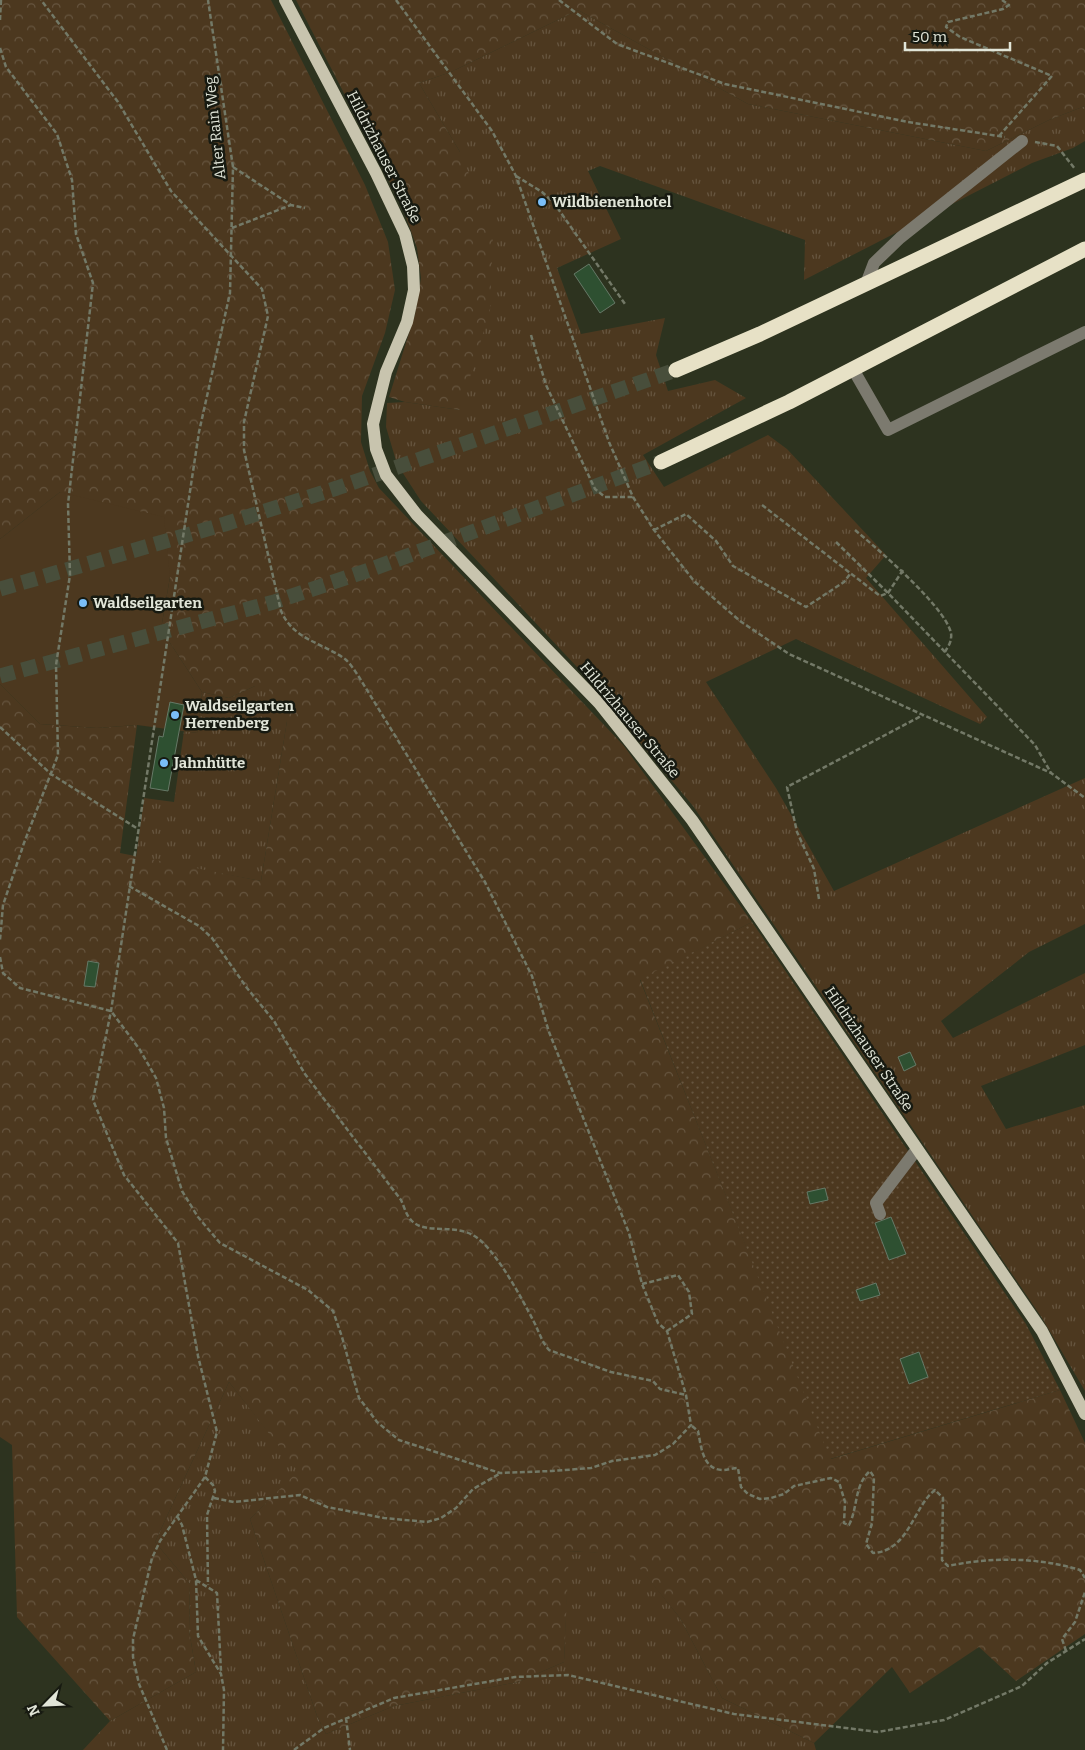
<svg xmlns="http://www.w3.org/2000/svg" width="1085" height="1750" viewBox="0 0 1085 1750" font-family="Bitter,serif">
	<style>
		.grass { fill: url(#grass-tufts) }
		.forest { fill: url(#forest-crowns) }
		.park { fill: #4c381f }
		.garden { fill: url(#garden-dots) }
		.building { fill: #2e5031; stroke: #667967 }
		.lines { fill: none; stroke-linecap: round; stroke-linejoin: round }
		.highway-tunnel { stroke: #484e3b; stroke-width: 15; stroke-dasharray: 15 8; stroke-linecap: butt }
		.path { stroke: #737967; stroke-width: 2.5; stroke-dasharray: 5 2.5; stroke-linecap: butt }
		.minor { stroke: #7c7a6f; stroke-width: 12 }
		.major { stroke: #c8c4ae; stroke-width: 12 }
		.highway { stroke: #e7e1c6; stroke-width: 15 }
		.poi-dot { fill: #7abef8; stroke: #171a11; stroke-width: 2 }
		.labels { text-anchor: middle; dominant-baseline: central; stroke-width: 5; stroke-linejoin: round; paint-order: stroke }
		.street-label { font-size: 15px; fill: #e1e5d8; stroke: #171a11 }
		.poi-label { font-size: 15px; font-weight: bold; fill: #e1e5d8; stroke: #171a11; text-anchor: start }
	</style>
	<defs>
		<pattern id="grass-tufts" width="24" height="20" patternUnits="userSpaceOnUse" patternTransform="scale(1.25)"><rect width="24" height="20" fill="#4c381f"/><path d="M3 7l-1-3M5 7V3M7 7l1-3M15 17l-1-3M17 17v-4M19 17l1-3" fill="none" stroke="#66553f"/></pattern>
		<pattern id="forest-crowns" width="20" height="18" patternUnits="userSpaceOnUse" patternTransform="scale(1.25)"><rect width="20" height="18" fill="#4c381f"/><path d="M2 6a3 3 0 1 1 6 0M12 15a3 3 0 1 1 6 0" fill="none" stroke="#66553f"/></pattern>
		<pattern id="garden-dots" width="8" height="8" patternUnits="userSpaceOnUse" patternTransform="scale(1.25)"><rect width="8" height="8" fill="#4c381f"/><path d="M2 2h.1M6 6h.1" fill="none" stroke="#66553f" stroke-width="1.8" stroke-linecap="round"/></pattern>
	</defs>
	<rect width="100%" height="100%" fill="#2d331f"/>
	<path class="grass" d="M578 10 748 104 986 151 1049 120 1085 106V141L1073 148 1032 163 804 280 805 240 600 166 588 171 621 239 557 268 581 334 665 318 656 355 668 391 715 380 746 398 643 455 664 487 768 435 787 449 886 555 866 578 987 717 980 724 796 639 706 682 776 788 834 891 1085 778V924L1029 952 941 1021 953 1038 1085 973V1045L981 1086 1006 1129 1085 1105V1391L1042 1318 693 806 577 667 421 501 397 464 386 427 387 403 405 402 460 410V152L419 83 451 72Z
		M255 686H269L287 721 261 881 136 858 144 798 174 802 184 731 197 733 202 692 229 698Z
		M229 1382 299 1471 250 1519 317 1716 326 1734 394 1706 518 1682 564 1662 568 1551 629 1554 680 1618 722 1698 814 1743 816 1750H83L110 1721 196 1672 189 1630 190 1584 155 1542Z"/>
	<path class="forest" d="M0 0H271L365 185 388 242 395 290 385 333 362 396 361 442 370 471 379 488 624 746 752 922 640 980 831 1459 1060 1390 1085 1443V1634L1016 1681 979 1647 910 1693 892 1667 814 1743 722 1698 680 1618 629 1555 569 1551 564 1662 518 1682 394 1706 326 1734 317 1716 250 1519 298 1471 229 1382 155 1542 190 1584 189 1630 196 1672 110 1721 17 1617 12 1445 0 1437V684L40 724 97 728 137 725 120 853 261 881 287 721 269 710V686H255L229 698 202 692 161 629 170 577 60 492 0 539Z
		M296 0H1085V106L1049 120 986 151 748 104 578 10 451 72 419 83 460 152 493 233 490 311 460 410 405 402 389 397 415 314 421 278 417 248 402 206Z"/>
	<path class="park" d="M60 492 164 517 170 577 161 629 202 692 197 733 137 725 97 728 40 724 0 684V539Z"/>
	<path class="garden" d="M752 922 1026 1324 1060 1390 830 1459 640 979Z"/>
	<path class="building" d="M589 264 615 303 600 313 574 274Z
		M170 702 184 705 168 791 150 788 159 736 163 737Z
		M88 961 99 963 95 987 84 986Z
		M910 1052 916 1065 904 1071 898 1057Z
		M825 1188 828 1200 810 1204 807 1192Z
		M891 1217 906 1254 889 1260 875 1223Z
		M876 1283 880 1295 860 1301 856 1290Z
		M919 1352 928 1377 909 1384 900 1359Z"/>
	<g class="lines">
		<path class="highway-tunnel" d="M0 589 225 524 337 488 676 370
			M0 676 274 602 369 570 661 462"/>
		<path class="path" d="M396 0 492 131 516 176 609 442 633 497 654 530 694 581 740 621 789 654 1051 773 1085 798
			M559 0 617 44 725 84 908 122 1005 137
			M0 20 1 0
			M0 48 6 67 57 134 72 180 76 234 93 283 68 504 70 575 56 665 58 755 24 843 3 905 0 940
			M999 136 1052 76 960 37 946 27 948 22 1003 9 1009 5 1002 0
			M1035 142 1057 146 1075 169
			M233 167 291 205 305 208
			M516 176 542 192 554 203 625 304
			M232 228 291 205
			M531 335 546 385 595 489 605 497H633
			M762 505 880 596 888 593 903 570
			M654 530 686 514 716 541 733 566 806 607 844 582 850 574
			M855 530C874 546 956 615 951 638 951 643 947 648 945 652
			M836 542 888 593 1035 745 1051 773
			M0 727 51 774 138 829
			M129 886 199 926 212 938 247 988 274 1021 305 1074 401 1200C404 1206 406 1215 411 1220 426 1237 459 1220 481 1241 500 1258 521 1297 533 1320 539 1331 541 1341 549 1350L611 1372 653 1381 660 1389 686 1395
			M819 899 814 869 797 832 787 787 923 715
			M0 957 3 973 20 988 111 1011 140 1050 156 1078 164 1108 166 1138 182 1191 198 1217 220 1243 308 1290 333 1311 342 1337 359 1398 377 1422 399 1440 500 1473 552 1471 591 1468 612 1461 655 1455 673 1444 691 1425 686 1395 667 1331 658 1323 642 1284 629 1233 549 1032 532 976 485 882 359 677C355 671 350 663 345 659 321 642 294 640 281 611L244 450V422L268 316 262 289 171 191 118 102 41 0
			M642 1284 678 1275 689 1292 692 1314 667 1331
			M692 1426 698 1431C701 1445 702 1469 722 1470 728 1470 733 1468 738 1468L741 1487 748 1494 760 1499 771 1498 784 1494 794 1486 831 1478 839 1482 845 1502 844 1523 849 1525C858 1508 854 1485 870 1471L874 1477 872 1523 866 1544 873 1553C909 1551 913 1507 935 1490L943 1498 942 1560 948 1566C990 1557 1038 1557 1080 1570L1085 1578
			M205 1477 213 1485 215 1491 207 1515 208 1585
			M214 1498 234 1502 300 1495 327 1507 384 1518 427 1522 441 1518 456 1508 473 1489 499 1474
			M177 1516 182 1525 196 1580 198 1636 221 1674 224 1690 223 1750
			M196 1580 217 1593 221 1671
			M1066 1651 1062 1639 1075 1622 1085 1592
			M346 1718 350 1750
			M167 1750 139 1684 133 1657V1639L152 1558 160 1541 205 1477 217 1432 198 1356 178 1243 124 1175 93 1100 111 1011 199 432 230 293 233 167 208 0
			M294 1750 324 1728 394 1698 515 1677 568 1675 734 1714 878 1732 944 1720 1022 1686 1047 1663 1085 1639"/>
		<path class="minor" d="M866 284 874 263 900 238 1022 141
			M853 369 888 430 1085 332
			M880 1214 876 1203 917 1149"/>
		<path class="major" d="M285 0 376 173 405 234 413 266 414 290 407 322 386 372 373 424 376 449 386 475 417 515 599 703 692 820 1042 1331 1085 1414"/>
		<path class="highway" d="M676 370 760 334 1085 180
			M661 462 789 402 1085 249"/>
	</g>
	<g class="poi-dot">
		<circle cx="542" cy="202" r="5"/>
		<circle cx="83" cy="603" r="5"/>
		<circle cx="175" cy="715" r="5"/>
		<circle cx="164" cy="763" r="5"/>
	</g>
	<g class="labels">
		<g class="street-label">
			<text transform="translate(215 128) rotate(-96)">Alter Rain Weg</text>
			<text transform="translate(384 157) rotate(63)">Hildrizhauser Straße</text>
			<text transform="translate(630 720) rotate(50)">Hildrizhauser Straße</text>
			<text transform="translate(869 1049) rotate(56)">Hildrizhauser Straße</text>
		</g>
		<g class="poi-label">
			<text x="552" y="202">Wildbienenhotel</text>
			<text x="93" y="603">Waldseilgarten</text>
			<text x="185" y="706">Waldseilgarten<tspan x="185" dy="17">Herrenberg</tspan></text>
			<text x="174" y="763">Jahnhütte</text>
		</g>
	</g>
	<g transform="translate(45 1705) rotate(246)" stroke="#171a11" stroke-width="4" paint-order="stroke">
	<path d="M0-4L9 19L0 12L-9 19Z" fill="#e1e5d8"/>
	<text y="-8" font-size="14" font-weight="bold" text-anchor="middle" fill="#e1e5d8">N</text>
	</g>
	<path d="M905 42v8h105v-8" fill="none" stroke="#e1e5d8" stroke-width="2.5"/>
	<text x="912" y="42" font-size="15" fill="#e1e5d8" stroke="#171a11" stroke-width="4" paint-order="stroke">50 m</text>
</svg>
